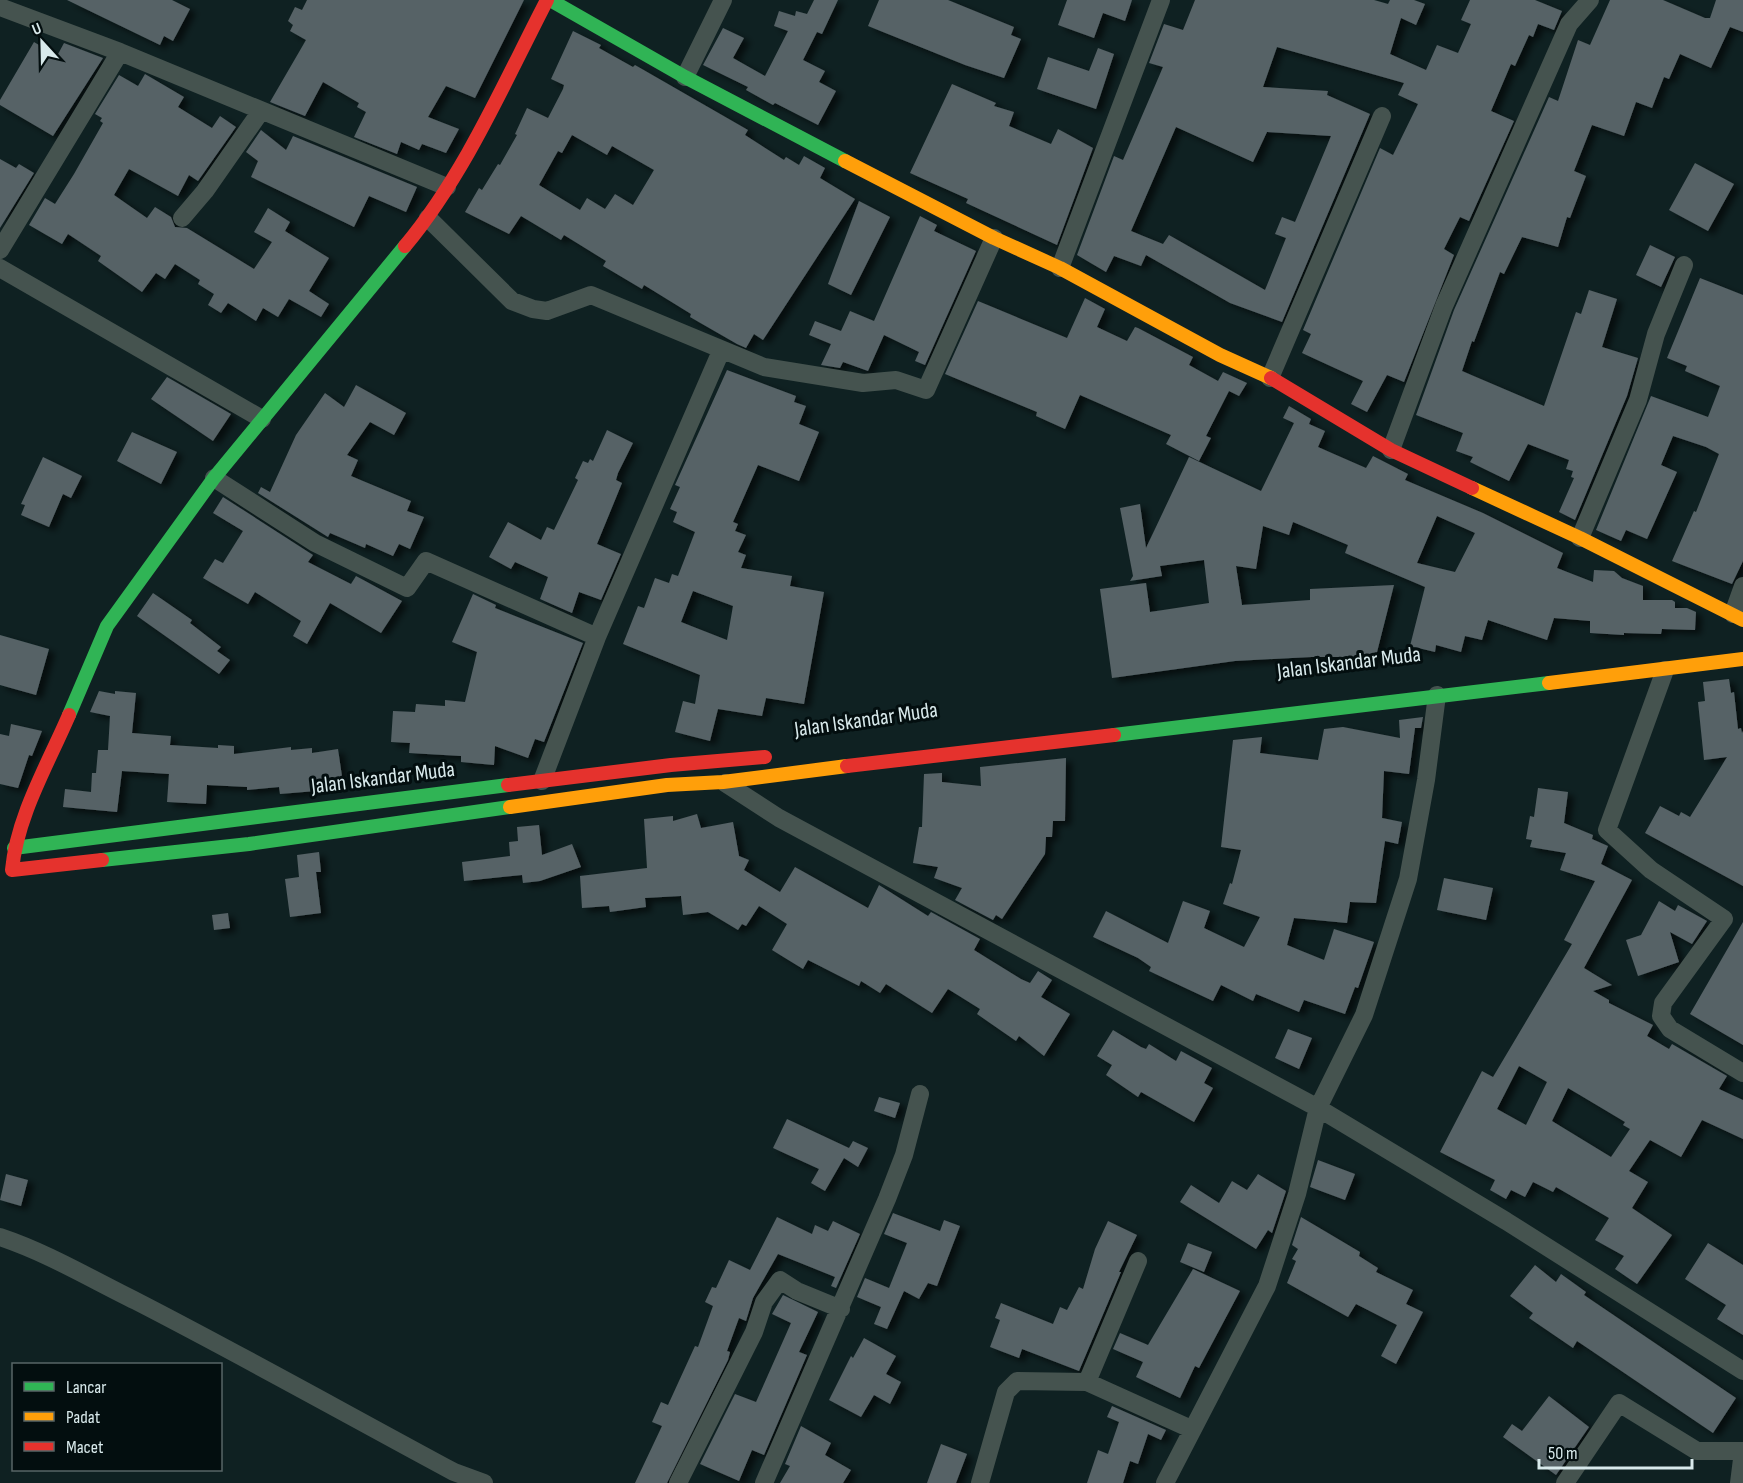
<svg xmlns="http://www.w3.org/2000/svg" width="1743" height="1483" viewBox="0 0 1743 1483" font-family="'Sofia Sans Condensed',sans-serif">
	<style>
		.building { fill: #566266; fill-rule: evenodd; filter: url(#shadow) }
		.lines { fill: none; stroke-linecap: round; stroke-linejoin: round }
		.street { stroke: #45534f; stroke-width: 18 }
		.fast { stroke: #30b455; stroke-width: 14 }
		.slow { stroke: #ff9f0a; stroke-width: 14 }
		.jam { stroke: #e5322d; stroke-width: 14 }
		.labels { text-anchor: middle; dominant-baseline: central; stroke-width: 6; stroke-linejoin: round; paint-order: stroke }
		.street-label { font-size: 22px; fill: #d8e9eb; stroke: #030e0f }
	</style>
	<defs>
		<filter id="shadow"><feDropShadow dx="6" dy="4" stdDeviation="3" flood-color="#0009"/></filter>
	</defs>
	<rect width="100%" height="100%" fill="#0f2122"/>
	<path class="building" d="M67 0H172L190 9 173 41 164 36 160 45Z
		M307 0H524L475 98 446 86 428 117 459 129 446 153 422 144 419 150 401 142 397 154 354 137 366 112 357 107 359 103 323 82 305 116 270 102 306 40 290 31 293 25 288 21 295 7 302 10Z
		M814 0H838L822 34 817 32 803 60 825 71 819 82 836 91 818 125 775 103 773 105 746 90 748 87 703 65 723 28 744 38 733 58 765 76 788 31 774 26 779 11 795 16 796 11 807 14Z
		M879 0H948L1014 27 1011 35 1021 39 1004 78 965 65 868 26Z
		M1067 0H1132L1125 21 1103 13 1094 38 1058 25Z
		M1195 0H1374L1388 4 1390 0H1414L1425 4 1416 25 1401 18 1390 54 1426 70 1437 45 1458 53 1471 24 1461 20 1470 0H1535L1562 11 1554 30 1538 24 1533 37 1529 35 1515 66 1511 64 1491 111 1514 121 1469 221 1460 217 1444 249 1454 255 1404 382 1387 375 1367 412 1351 404 1363 381 1302 353 1311 334 1303 330 1380 148 1393 155 1418 104 1398 95 1404 83 1277 47 1263 87 1328 91 1327 95 1370 114 1282 322 1230 303 1146 255 1141 266 1114 256 1106 272 1077 255 1114 156 1123 160 1163 67 1149 63 1164 24 1183 30ZM1176 127 1253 162 1267 132 1331 136 1295 222 1282 217 1275 234 1286 238 1265 290 1169 235 1163 244 1131 231Z
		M1610 0H1663L1705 18H1710L1716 0H1743V32L1730 27 1711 68 1680 54 1669 79 1664 77 1652 108 1636 102 1624 136 1592 125 1574 171 1586 176 1570 218 1567 217 1558 247 1522 237 1504 274 1500 272 1474 342 1472 341 1462 371 1544 406 1576 312 1581 314 1589 290 1617 299 1602 347 1638 358 1627 396 1575 520 1559 512 1574 478 1571 477 1573 471 1566 469 1569 460 1528 444 1509 481 1470 462 1473 457 1456 451 1463 433 1416 415 1454 310 1549 97 1558 101 1578 40 1590 45Z
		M573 31 601 45 599 48 633 67 635 65 748 130 745 135 784 160 786 157 799 165 804 156 825 168 820 178 855 199 763 340 754 334 746 348 737 344 690 317 691 314 644 285 642 289 610 270 603 266 606 261 564 235 561 240 521 216 509 234 465 212 479 188 482 190 498 164 500 165 517 135 515 134 527 108 548 118 563 89 564 85 551 79ZM572 135 607 155 612 146 654 170 633 205 615 194 605 209 587 198 580 210 539 185 558 151 562 153Z
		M34 42 57 56 64 43 103 58 53 136 0 105V100Z
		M1098 48 1114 54 1096 109 1037 89 1048 57 1089 71Z
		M145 74 184 97 178 107 212 128 220 116 236 127 198 181 189 175 178 196 129 169 114 195 147 218 155 207 171 217 175 227 187 228 254 269 272 242 254 232 268 208 290 222 285 231 329 258 309 291 329 304 321 317 289 299 278 317 263 308 256 321 228 303 221 313 208 305 214 294 198 284 200 280 175 264 165 279 156 273 142 292 98 261 101 256 68 234 62 244 29 225 45 198 55 204 74 174 103 123 100 121 102 118 95 114 119 75 138 86Z
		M952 84 996 103 994 106 1014 112 1009 126 1051 144 1058 129 1093 148 1057 245 966 203 968 199 910 173Z
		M261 130 286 150 293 136 417 187 406 212 369 196 354 227 251 177 258 161 246 152Z
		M0 159 16 168 19 164 34 173 0 228Z
		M1695 163 1734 184 1708 231 1669 210Z
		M859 201 890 217 851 295 828 284Z
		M920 216 937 225 934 231 976 251 925 365 915 361 919 352 884 335 868 371 843 362 840 368 821 365 831 344 809 335 815 321 841 331 850 311 874 321Z
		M1650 245 1675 257 1661 287 1636 275Z
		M1700 278 1743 295V561L1732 584 1672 561 1694 511 1696 512 1719 454 1706 447 1673 436 1661 465 1677 472 1647 539 1626 530 1621 541 1596 530 1651 396 1708 417 1720 386 1685 371 1687 366 1667 358Z
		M1085 298 1105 309 1097 327 1127 341 1135 327 1138 328 1193 357 1189 365 1218 381 1223 372 1247 383 1239 396 1229 391 1206 436 1211 438 1199 461 1166 444 1171 435 1080 395 1065 429 1036 416 1037 412 945 374 978 301 1067 338Z
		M727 370 796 396 794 402 806 406 799 424 819 432 799 481 758 465 733 522 738 524 735 531 746 535 738 552 746 555 741 568 792 576 790 586 824 592 804 704 766 698 762 716 718 709 710 741 675 732 683 701 695 704 700 675 623 644 638 606 644 608 655 578 669 583 672 574 678 576 695 532 673 522 677 512 670 509 680 487 675 485ZM693 591 733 606 727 640 681 622Z
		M167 377 231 414 213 441 151 399Z
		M356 385 406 413 394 435 370 422 347 455 358 460 351 476 411 501 407 511 424 517 410 549 399 544 393 556 366 544 365 548 330 533 328 537 258 493 261 487 270 492 296 435 325 393 344 407Z
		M1289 406 1311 419 1309 424 1325 431 1318 447 1366 468 1373 456 1408 474 1405 480 1483 513 1563 553 1557 568 1593 582 1594 570 1614 571 1622 578 1643 586V600H1672L1675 602V608H1687L1696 612 1695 630 1662 629 1661 634 1624 633V635L1590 633V621L1554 618 1547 640 1488 620 1482 640 1465 636 1461 652 1436 645 1435 652 1410 646 1425 587 1345 553 1348 545 1293 522 1289 535 1263 526 1256 569 1236 566 1242 605 1310 600V589L1394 585 1374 664 1343 657H1312L1235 661 1112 678 1100 589 1146 583 1150 612 1209 603 1204 560 1160 566 1162 576 1130 581 1133 576 1120 508 1140 504 1146 548 1189 457 1261 491 1294 423 1283 418ZM1437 516 1475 533 1455 572 1417 563Z
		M607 430 633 443 618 473 616 480 622 483 597 544 621 554 601 600 579 592 572 613 540 599 548 577 515 562 511 569 489 557 508 522 541 540 547 527 554 530 578 480 575 478 583 461 588 463 590 459 593 461Z
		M132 432 177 452 161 484 117 461Z
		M43 457 82 476 71 498 63 494 49 527 21 515 25 505 21 504Z
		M223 497 313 555 308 562 351 584 356 576 402 601 381 633 330 603 307 644 293 636 301 621 255 592 248 604 203 578 215 559 223 563 243 531 213 513Z
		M153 593 192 620 190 623 221 647 217 651 230 660 219 674 137 616Z
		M473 594 496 605 495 608 583 643 544 742 535 739 528 758 495 746 494 765 461 762V756L409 753 410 743 391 742 393 711 415 712 416 704 445 706V700L465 702 477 652 452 642Z
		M0 635 49 649 36 695 0 685Z
		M1729 679 1731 693 1734 692 1738 729 1741 728 1742 733 1743 731V886L1645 833 1660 806 1679 816 1681 812 1690 817 1727 757 1704 760 1698 702 1705 701 1703 682Z
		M99 691 115 694V691L136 693 132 733 171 736 170 745 218 748V745L234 746V754L291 747V750L312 748V753L338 749 343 783 315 787 316 791 280 794 279 787 247 790V787L207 785 206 804 167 802 169 774 122 771 117 812 63 807 65 789 91 792 92 773H96L98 750H108L110 716 90 712Z
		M1423 717 1421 728H1415L1409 774 1384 771 1382 818 1402 822 1398 844 1385 841 1376 903 1350 902 1347 923 1294 918 1287 945 1324 960 1334 929 1374 942 1358 988 1355 987 1345 1014 1304 1000 1299 1012 1256 994 1253 1001 1221 985 1213 1001 1149 971 1151 967 1138 958 1093 937 1106 911 1168 943 1183 901 1210 911 1204 928 1244 947 1260 917 1223 904 1230 883 1232 884 1241 850 1221 847 1233 740 1262 737 1260 753 1318 760 1324 729 1343 727 1400 738 1399 720Z
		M11 724 42 731 32 756 29 755 18 788 0 784V734L9 736Z
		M1066 758 1065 821H1053L1052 837H1046L1045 854 1002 919 996 915 993 920 955 900 962 888 934 878 938 867 913 863 919 827H922L924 774 942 773V782L981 786 980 767Z
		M1538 788 1568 792 1564 823 1593 835 1592 839 1608 846 1601 864 1632 880 1584 968 1612 985 1593 991 1609 1000V1003L1653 1025 1647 1036 1669 1049 1672 1044 1727 1076 1719 1089 1743 1100V1139L1702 1120 1681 1157 1650 1140 1629 1171 1648 1182 1632 1208 1672 1235 1637 1284 1615 1269 1624 1256 1595 1240 1609 1218 1556 1187 1553 1192 1533 1182 1525 1197 1511 1190 1506 1199 1490 1190 1495 1180 1440 1152 1482 1071 1493 1077 1572 944 1564 940 1595 881 1560 870 1566 853 1530 847 1532 840 1526 839 1530 816 1534 817ZM1519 1066 1547 1082 1526 1125 1497 1109ZM1568 1088 1625 1122 1623 1125 1630 1129 1611 1157 1552 1121Z
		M697 814 701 828 733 822 739 856 749 860 744 870 780 892 795 867 868 908 879 885 928 916 931 912 980 939 974 950 1021 979 1030 983 1038 971 1052 980 1041 997 1070 1014 1044 1056 1019 1036 1016 1041 977 1014 980 1009 948 989 932 1013 886 984 880 993 861 981 859 986 808 960 803 969 772 950 787 924 759 906 746 926 742 924 738 930 708 912 683 915 681 896 645 898 646 907 610 912 609 906 582 908 580 876 647 868 644 819 673 816V821Z
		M539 825 542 855 572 844 581 867 540 881 523 883 522 875 464 881 462 862 510 856 509 842 518 841 517 827Z
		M319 852 321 872H316L321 913 290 917 285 879 299 877 297 855Z
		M1444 878 1493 888 1486 920 1437 910Z
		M1659 901 1675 911 1678 905 1707 921 1692 944 1670 932 1679 962 1638 976 1626 940 1641 935Z
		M228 913 230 928 214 930 212 915Z
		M1743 922V1045L1690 1014Z
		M1288 1029 1312 1038 1299 1069 1275 1058Z
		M1113 1030 1141 1047 1146 1049 1149 1044 1176 1061 1181 1051 1212 1068 1204 1083 1213 1088 1194 1122 1141 1092 1138 1097 1106 1075 1112 1065 1097 1056Z
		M879 1097 900 1103 895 1118 874 1111Z
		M787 1119 849 1148 853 1141 868 1148 858 1167 844 1158 825 1191 811 1183 819 1169 773 1148Z
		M1318 1160 1355 1174 1345 1200 1310 1187Z
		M6 1174 28 1180 21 1206 0 1200Z
		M1258 1174 1286 1191 1272 1233 1268 1230 1256 1249 1180 1202 1191 1185 1219 1203 1232 1181 1247 1190Z
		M893 1213 940 1231 944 1220 960 1226 937 1286 928 1283 919 1299 904 1291 887 1329 874 1324 881 1307 857 1297 865 1278 889 1288 907 1243 884 1234Z
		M777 1217 812 1234 815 1225 828 1231 833 1221 860 1234 836 1288 831 1286 835 1277 778 1254 753 1298 746 1321 739 1318 727 1351 730 1352 728 1360 667 1483H635L662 1426 652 1422 661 1402 668 1405 695 1346 698 1347 713 1306 705 1302 712 1287 716 1288 729 1260 750 1270Z
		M1301 1217 1360 1252 1359 1256 1378 1268 1376 1272 1413 1290 1406 1304 1423 1312 1396 1364 1381 1356 1397 1325 1356 1304 1348 1317 1287 1283 1296 1261 1292 1259 1298 1249 1292 1245Z
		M1108 1221 1137 1235 1119 1272H1121L1079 1371 1022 1349 1019 1358 990 1347 1000 1320 995 1318 1001 1303 1053 1324 1060 1307 1067 1310 1079 1287 1083 1289 1095 1249Z
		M1188 1243 1212 1252 1204 1272 1180 1262Z
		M1708 1243 1743 1265V1335L1717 1319 1726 1305 1685 1279Z
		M1535 1265 1556 1282 1561 1274 1586 1292 1584 1295 1736 1398 1713 1433 1577 1341 1573 1348 1529 1318 1533 1313 1510 1296Z
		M1193 1269 1240 1291 1199 1368 1195 1366 1180 1398 1136 1377 1143 1362 1113 1349 1120 1333 1148 1345Z
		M783 1295 818 1312 799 1352 807 1355 764 1455 752 1450 739 1481 700 1464 735 1394 756 1402 791 1323 772 1314Z
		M864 1338 896 1356 886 1374 901 1382 890 1404 874 1395 861 1417 829 1400 851 1356 853 1358Z
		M1549 1396 1589 1427 1556 1475 1503 1437 1512 1424 1522 1431Z
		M1112 1406 1166 1430 1161 1440 1148 1434 1138 1464 1130 1461 1123 1483H1087L1098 1450 1108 1454 1119 1422 1107 1417Z
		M801 1426 831 1443 825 1455 851 1470 843 1483H780L790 1466 785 1464Z
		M941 1444 967 1454 956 1483H927Z"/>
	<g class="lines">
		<path class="street" d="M0 7 120 52 447 187
			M685 77 723 0
			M182 218 205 191 261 111
			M428 218 512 301 533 309 547 311 591 295 764 367 863 383 896 380 926 390 994 238
			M0 250 120 52
			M0 268 262 419
			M1060 268 1161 0
			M1270 378 1382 116
			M1391 450 1444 306 1569 24 1590 0
			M214 478 315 543 407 588 426 561 597 637
			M1580 538 1638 400 1656 334 1684 265
			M1733 614 1743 586
			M1665 670 1607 830 1651 870 1724 919 1663 1003 1661 1016 1670 1029 1743 1073
			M542 781 597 637 721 351
			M725 783 779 818 1318 1108 1506 1221 1743 1371
			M0 1237C48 1253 91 1279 136 1301 243 1356 348 1415 454 1472L484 1483
			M1087 1382 1138 1261
			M678 1483 754 1332 764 1302 780 1280 797 1291 841 1309
			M764 1483 887 1199 904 1155 920 1094
			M980 1483 1006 1392 1017 1381 1087 1382 1191 1429
			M1165 1483 1267 1286 1297 1194 1318 1108 1364 1015 1408 879 1426 780 1437 695
			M1565 1483 1619 1403 1697 1451H1743
			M1739 1483 1743 1451"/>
		<path class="fast" d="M550 0 685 77 845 161
			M69 715 107 626 214 478 405 246
			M1114 735 1549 683
			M14 848 508 785
			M102 860 249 844 510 807"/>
		<path class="slow" d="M845 161 994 238 1060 268 1220 355 1271 378
			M1472 488 1580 538 1743 620
			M1549 683 1743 659
			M510 807 667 785 723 782 847 766"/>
		<path class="jam" d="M405 246C465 174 504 83 547 0
			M1271 378 1391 450 1472 488
			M69 715C48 764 17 816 12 870L102 860
			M847 766 1114 735
			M508 785 671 765 765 757"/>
	</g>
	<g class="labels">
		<g class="street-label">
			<text transform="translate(1349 663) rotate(-7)">Jalan Iskandar Muda</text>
			<text transform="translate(866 720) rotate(-8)">Jalan Iskandar Muda</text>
			<text transform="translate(383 778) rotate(-7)">Jalan Iskandar Muda</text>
		</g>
	</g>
	<rect x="12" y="1363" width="210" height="108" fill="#030e0f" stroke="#586667" stroke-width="1.5"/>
	<rect x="24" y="1382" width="30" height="9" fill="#30b455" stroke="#586667" stroke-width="1.5"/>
	<text x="66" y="1393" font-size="18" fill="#d8e9eb">Lancar</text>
	<rect x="24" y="1412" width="30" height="9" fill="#ff9f0a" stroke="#586667" stroke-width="1.5"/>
	<text x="66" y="1423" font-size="18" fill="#d8e9eb">Padat</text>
	<rect x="24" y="1442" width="30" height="9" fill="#e5322d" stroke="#586667" stroke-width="1.5"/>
	<text x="66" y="1453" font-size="18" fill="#d8e9eb">Macet</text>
	<g transform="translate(42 42) rotate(338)" stroke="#030e0f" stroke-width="4.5" paint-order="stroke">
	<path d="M0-4.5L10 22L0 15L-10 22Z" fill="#d8e9eb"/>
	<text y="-9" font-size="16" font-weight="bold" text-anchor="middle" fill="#d8e9eb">U</text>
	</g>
	<path d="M1539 1459v9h153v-9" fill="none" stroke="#d8e9eb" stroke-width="3"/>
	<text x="1548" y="1459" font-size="18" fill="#d8e9eb" stroke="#030e0f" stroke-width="4.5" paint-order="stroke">50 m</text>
</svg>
